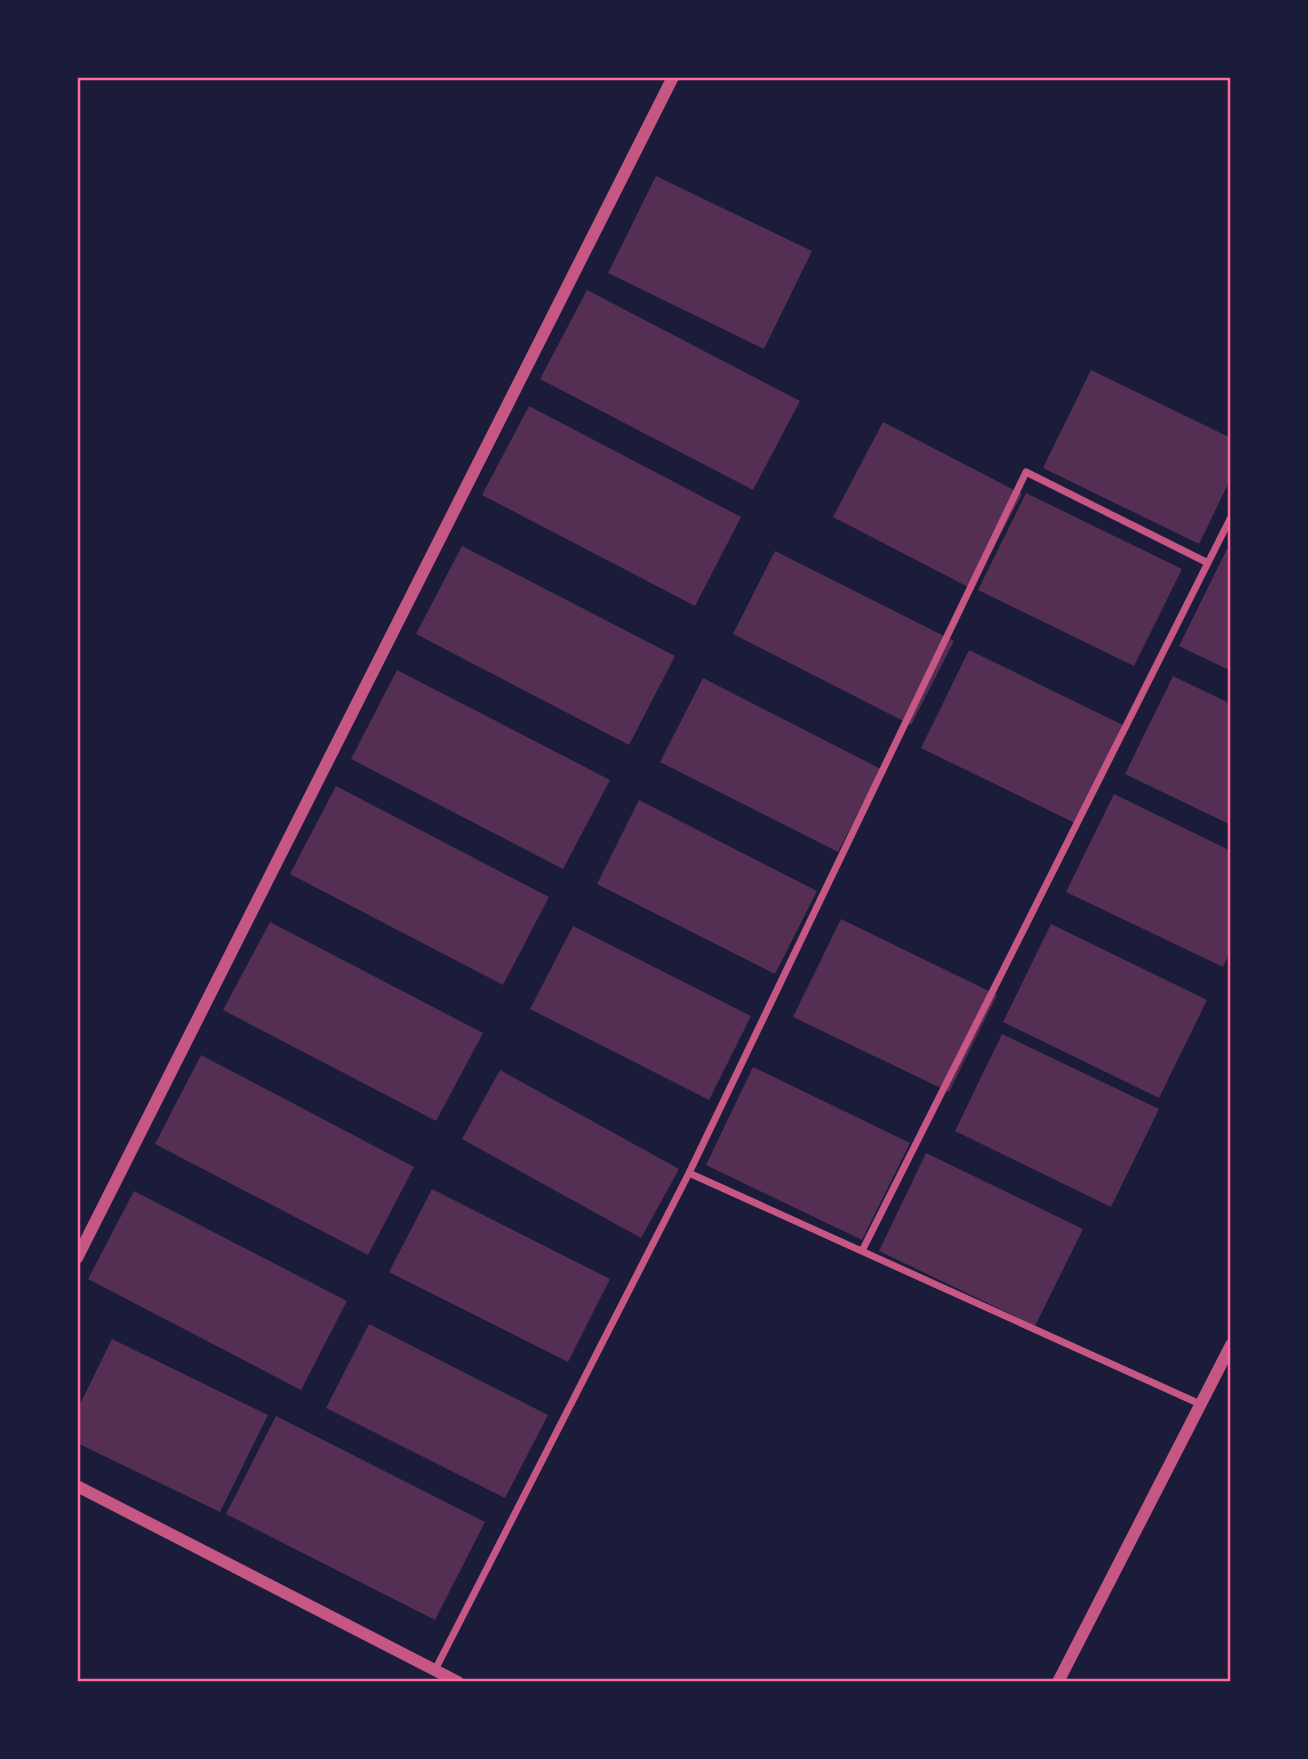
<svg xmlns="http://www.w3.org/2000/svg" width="1308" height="1759" viewBox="0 0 1308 1759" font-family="'Roboto Condensed',sans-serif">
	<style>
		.building { fill: #542f53 }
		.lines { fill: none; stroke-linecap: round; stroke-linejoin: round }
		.minor { stroke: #c65784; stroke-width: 7 }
		.tertiary { stroke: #c65784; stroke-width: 12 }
		.neatline { fill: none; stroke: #ff6b9d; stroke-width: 2.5 }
	</style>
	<rect width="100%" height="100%" fill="#1b1b3a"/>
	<path class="building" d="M656 176 812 251 764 349 608 273Z
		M587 290 800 401 753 490 540 379Z
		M1091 370 1231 438V478L1199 544 1043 468Z
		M529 406 741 517 695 606 482 495Z
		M883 422 1022 494 972 589 833 517Z
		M1026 493 1182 569 1134 666 978 590Z
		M462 546 675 656 629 745 416 634Z
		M1227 549 1231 551V671L1179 646Z
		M775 551 954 641 911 725 733 634Z
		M969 650 1125 726 1077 824 921 748Z
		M397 670 610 780 563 869 351 759Z
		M1173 676 1231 704V825L1125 774Z
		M703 678 881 769 838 852 660 762Z
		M336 786 549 897 503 985 290 874Z
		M1114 794 1231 851V950L1223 967 1066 892Z
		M639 800 817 891 775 974 597 884Z
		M841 919 997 995 949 1092 793 1017Z
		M270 922 483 1033 436 1121 223 1010Z
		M1051 924 1207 1000 1159 1098 1003 1022Z
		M573 926 751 1016 709 1100 530 1009Z
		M1002 1034 1159 1109 1111 1207 955 1131Z
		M201 1055 414 1167 368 1255 155 1144Z
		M753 1067 910 1143 862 1240 706 1165Z
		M500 1070 679 1169 641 1238 462 1139Z
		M926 1153 1083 1229 1035 1326 879 1251Z
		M432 1189 610 1279 568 1362 389 1272Z
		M134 1191 347 1301 301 1390 88 1279Z
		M369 1324 548 1415 505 1498 326 1408Z
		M112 1339 268 1415 220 1512 77 1443V1410Z
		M276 1416 485 1522 435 1620 226 1514Z"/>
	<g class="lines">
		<path class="minor" d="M689 1173 1026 472 1208 563
			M862 1251 1231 517
			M435 1670 689 1173 1200 1404"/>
		<path class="tertiary" d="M77 1258 673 77
			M77 1486 458 1682
			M1058 1682 1231 1345"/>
	</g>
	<rect width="1308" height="1759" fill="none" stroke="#1b1b3a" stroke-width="158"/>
	<rect x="79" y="79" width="1150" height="1601" class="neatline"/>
</svg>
